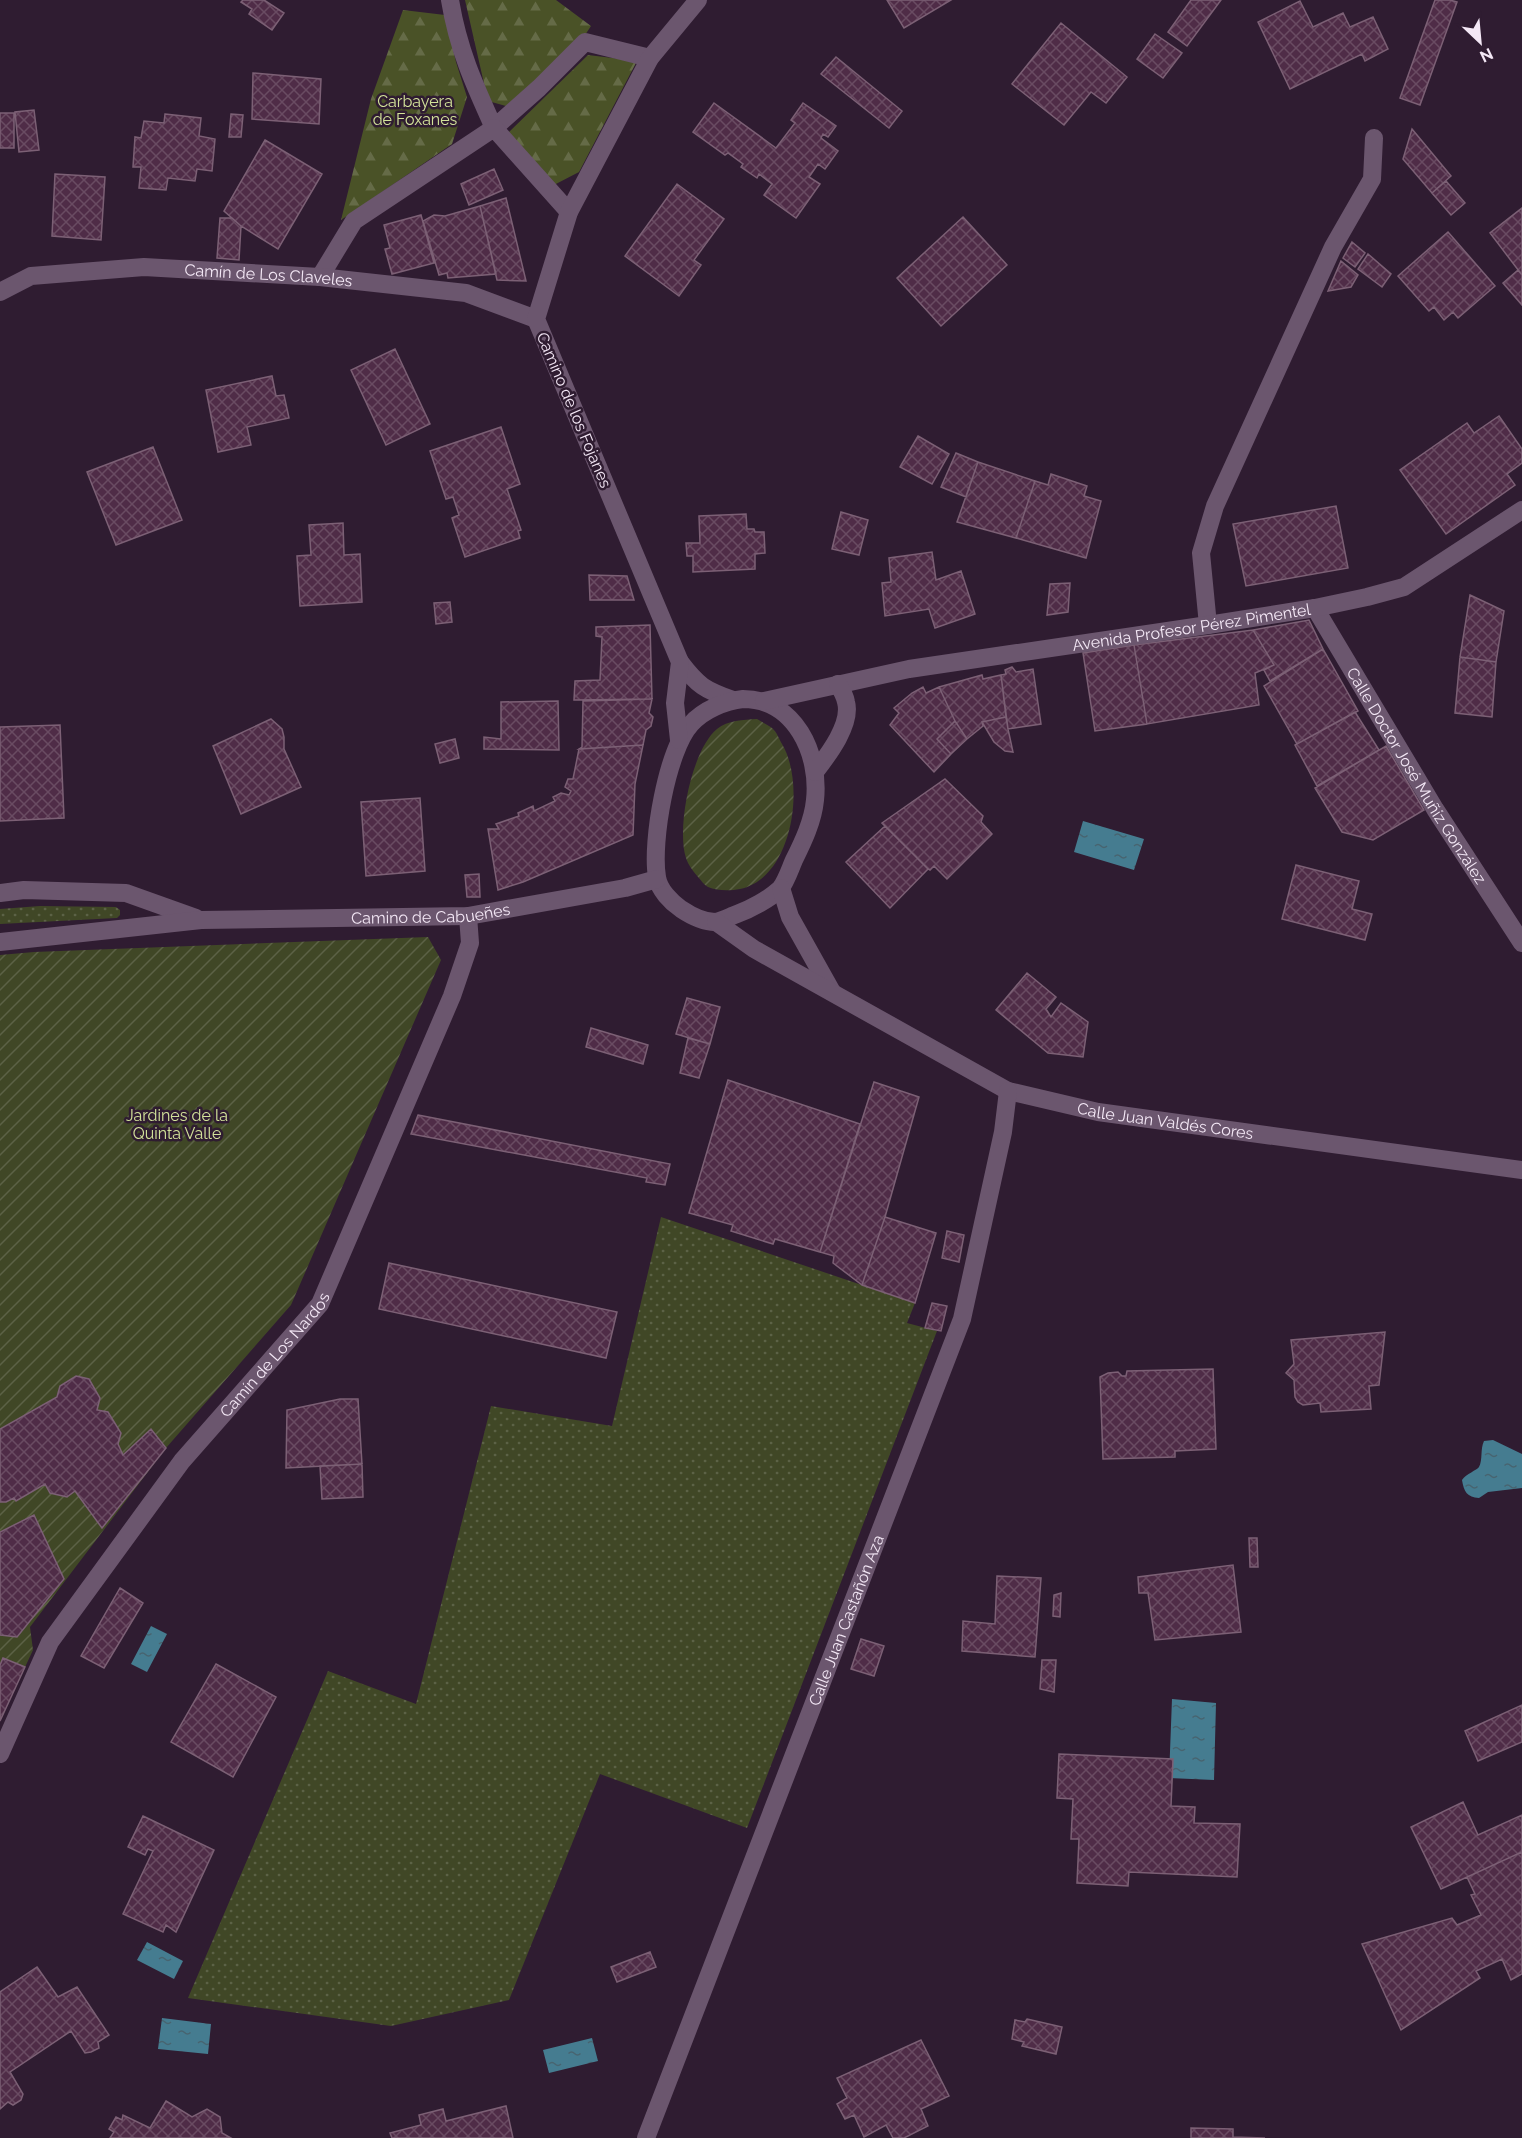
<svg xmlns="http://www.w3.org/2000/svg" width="1522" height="2138" viewBox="0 0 1522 2138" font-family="Raleway,sans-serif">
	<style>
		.grass { fill: url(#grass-dots) }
		.forest { fill: url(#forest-firs) }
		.garden { fill: url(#garden-furrows) }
		.water { fill: url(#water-ripples) }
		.building { fill: url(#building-cross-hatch); stroke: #7c6075; stroke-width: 1.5 }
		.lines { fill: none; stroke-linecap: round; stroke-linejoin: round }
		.lane { stroke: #6b566e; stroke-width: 18 }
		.street { stroke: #6b566e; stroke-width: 18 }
		.labels { text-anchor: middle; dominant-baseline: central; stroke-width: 5; stroke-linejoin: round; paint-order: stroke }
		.park-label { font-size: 16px; fill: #d3e39a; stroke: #2f1c31 }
		.street-label { font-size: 16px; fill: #f4e8f6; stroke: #2f1c31 }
	</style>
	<defs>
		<pattern id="grass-dots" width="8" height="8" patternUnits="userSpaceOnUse" patternTransform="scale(1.5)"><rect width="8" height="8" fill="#404726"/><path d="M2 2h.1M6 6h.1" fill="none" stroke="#5c6246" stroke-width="1.8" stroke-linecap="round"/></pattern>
		<pattern id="forest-firs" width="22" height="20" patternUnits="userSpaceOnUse" patternTransform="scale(1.5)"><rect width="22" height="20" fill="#4a5227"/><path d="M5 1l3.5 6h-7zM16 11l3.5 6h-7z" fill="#656b47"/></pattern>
		<pattern id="garden-furrows" width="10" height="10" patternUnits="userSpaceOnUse" patternTransform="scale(1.5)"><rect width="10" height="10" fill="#404726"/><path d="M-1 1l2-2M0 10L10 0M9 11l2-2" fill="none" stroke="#5c6246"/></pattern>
		<pattern id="water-ripples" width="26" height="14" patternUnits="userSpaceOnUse" patternTransform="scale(1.5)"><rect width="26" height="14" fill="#457c90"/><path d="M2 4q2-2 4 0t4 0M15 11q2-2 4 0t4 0" fill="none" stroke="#476470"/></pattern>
		<pattern id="building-cross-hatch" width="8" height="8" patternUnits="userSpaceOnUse" patternTransform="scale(1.5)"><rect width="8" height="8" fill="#4f2c47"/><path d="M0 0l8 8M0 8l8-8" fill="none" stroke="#694b62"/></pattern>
	</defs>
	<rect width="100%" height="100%" fill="#2f1c31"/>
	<path class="grass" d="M40 906 116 907 120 910V915L117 918 0 924V909Z
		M661 1217 915 1303 907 1323 937 1331 747 1828 600 1774 509 2000 391 2026 188 1998 328 1671 416 1704 491 1406 612 1426Z"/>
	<path class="forest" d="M465 0H556L591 26 581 41 506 106 488 101Z
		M403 10 445 15 456 62 467 97 452 144 341 220 371 99Z
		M588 55 637 61 579 172 552 186 508 133Z"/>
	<path class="garden" d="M757 719C762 722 768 725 772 728 777 732 779 739 782 744 806 784 793 878 740 889 730 891 717 891 708 887 704 885 701 880 698 877 694 872 688 865 686 858 676 828 692 749 717 729 728 720 743 720 757 719Z
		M428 937 441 960 291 1305 166 1448 30 1627 33 1650 0 1721V955L34 952Z"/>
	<path class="water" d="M1083 821 1144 839 1134 870 1074 852Z
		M1493 1440 1522 1454V1488L1488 1492 1479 1498C1467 1497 1464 1492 1462 1480 1466 1474 1477 1470 1479 1467 1483 1460 1480 1449 1484 1441Z
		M151 1626 167 1634 147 1672 131 1664Z
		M1172 1699 1216 1703 1214 1780 1169 1778Z
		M147 1942 183 1961 174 1979 137 1960Z
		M162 2018 211 2024 208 2054 158 2049Z
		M592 2038 598 2061 549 2073 543 2050Z"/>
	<path class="building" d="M243 0H264L284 13 272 30 249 14 252 9 241 2Z
		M887 0H951L904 28Z
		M1191 0H1221L1187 46 1168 32Z
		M1435 0H1450L1457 2 1420 105 1400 98Z
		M1300 1 1313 27 1343 13 1350 27 1373 17 1388 49 1365 61 1362 54 1290 89 1258 22Z
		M1061 23 1127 77 1106 103 1091 92 1064 125 1012 84Z
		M1155 34 1182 53 1163 78 1137 59Z
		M836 57 902 111 889 128 821 74Z
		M253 73 321 79 319 124 252 119Z
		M714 103 776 148 795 123 791 120 803 103 836 126 828 137 823 134 821 138 838 151 825 169 818 164 809 177 820 184 796 218 764 195 772 184 759 174 757 178 741 167 743 164 728 153 725 155 693 132Z
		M34 110 39 150 19 152 15 112Z
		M0 113H14V148H0Z
		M165 114 201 118 199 136 215 139 212 171 197 169 195 181 168 178 166 190 139 188 141 167H133L135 137 141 138 144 121 164 123Z
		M231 114 243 115 241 137H229Z
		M1412 129 1451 176 1432 193 1403 159Z
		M265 140 322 174 278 249 241 226 224 211Z
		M494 169 503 190 469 205 461 184Z
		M55 174 105 177 101 240 52 236Z
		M1446 181 1465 203 1451 215 1432 193Z
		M677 184 724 219 694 260 701 265 679 296 625 256Z
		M506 198 526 281 497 280 480 206Z
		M480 206 496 274 448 278 447 273 439 275 423 221 434 215 445 216Z
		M1522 208V275L1490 233Z
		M421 215 434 263 392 274 385 249 390 248 384 225Z
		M963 217 1007 265 941 326 897 278Z
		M220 218H232L241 226 239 260 217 258Z
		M1448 232 1495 286 1458 318 1453 312 1444 320 1434 307 1429 311 1398 276Z
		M1352 242 1365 253 1355 267 1343 258Z
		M1368 254 1391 274 1382 287 1358 269Z
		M1341 261 1358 275 1351 287 1328 291Z
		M1518 270 1522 275V305L1503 283Z
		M395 349 430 424 386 445 351 370Z
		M272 376 276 396 284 395 289 418 247 427 251 445 218 452 206 390Z
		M1499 416 1522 449V463L1507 474 1515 485 1446 534 1400 470 1467 423 1474 433Z
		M501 427 520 484 507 489 521 530 518 531 520 538 465 557 452 518 459 515 453 497 446 499 430 451Z
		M918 436 949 454 932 484 900 467Z
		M153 447 182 520 116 545 87 472Z
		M956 453 978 462 966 497 941 487Z
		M978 462 1035 481 1016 538 957 522Z
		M1051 474 1087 486 1084 496 1101 501 1086 558 1016 538 1035 481 1048 485Z
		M1336 506 1348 568 1246 586 1233 524Z
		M841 512 868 520 859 555 832 549Z
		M746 514 747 529H754L755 532H764L765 553 755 554V569L693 572V556H687L686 543H700L699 516Z
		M343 523 344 555 360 554 362 602 300 606 297 556 311 555 309 525Z
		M932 552 936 580 961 571 975 614 935 628 929 609 885 616 882 583 891 582 889 558Z
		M589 575 627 576 634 600H590Z
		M1070 583 1068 612 1047 615 1050 584Z
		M1470 595 1504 611 1496 662 1460 657Z
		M450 602 452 622 436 624 434 603Z
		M1309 620 1323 649 1270 681 1264 670 1274 665 1253 630Z
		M650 625 652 699 574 700 575 681 600 680 602 637 596 636V627Z
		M1253 630 1274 665 1255 673 1259 705 1147 724 1134 645Z
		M1134 645 1147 724 1095 731 1083 653Z
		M1323 649 1358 711 1297 744 1264 686Z
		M1460 657 1496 662 1492 717 1455 713Z
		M1012 667 1016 672 1033 669 1041 724 1008 729 1001 675 1006 674 1005 670Z
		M982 675 983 679 1001 675 1006 717 982 722 983 726 967 739 955 721 939 687Z
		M923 687 926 693 939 687 955 721 937 739 951 754 934 772 890 725 899 713 894 708 912 693Z
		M652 699 649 713 653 717 651 726 646 730 643 745 579 749 582 747 583 701Z
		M558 701 559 750 484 749V737L501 739V702Z
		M1355 712 1379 750 1317 786 1295 745Z
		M1006 717 1008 729 1013 752 1005 751 994 742 982 722Z
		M271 719 282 729 284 737V749L301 787 241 814 213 746Z
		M955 721 967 739 951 754 937 739Z
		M60 725 64 818 0 821V727Z
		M455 739 459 758 440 763 435 744Z
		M643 745 635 784 633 835 523 882 498 890 488 829H499L496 824 519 816 518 813 533 806 534 811 555 801 553 797 561 793 569 795 571 791 565 787 568 779H573L579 749Z
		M1386 746 1424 810 1373 840 1342 832 1315 788Z
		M945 779 983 816 981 822 992 834 947 879 934 866 930 870 928 869 882 823Z
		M420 798 425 871 366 876 361 802Z
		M885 826 928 869 890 908 846 862Z
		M1296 865 1359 881 1352 909 1372 914 1365 940 1282 919Z
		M479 874 480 897H467L465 875Z
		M1027 973 1056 997 1046 1009 1051 1017 1061 1003 1088 1022 1083 1057 1048 1053 996 1010Z
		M687 998 720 1007 710 1044 676 1034Z
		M591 1028 648 1045 643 1064 586 1047Z
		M688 1038 710 1044 699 1078 680 1073Z
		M728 1080 860 1124 820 1252 775 1239 773 1244 731 1231 733 1225 689 1213Z
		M874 1082 919 1097 885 1217 862 1285 833 1263 834 1256 820 1252Z
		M418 1115 670 1164 665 1185 646 1182 647 1178 411 1134Z
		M885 1217 936 1233 915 1303 862 1285Z
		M947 1231 964 1235 959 1262 942 1258Z
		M389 1263 617 1312 606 1358 379 1309Z
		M932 1303 947 1306 941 1331 925 1328Z
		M1385 1332 1379 1385 1369 1386 1371 1409 1321 1412 1320 1403 1303 1405 1298 1402 1295 1397 1294 1380 1286 1373 1294 1364 1291 1340Z
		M1213 1369 1216 1449 1175 1451V1457L1103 1459 1100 1377 1108 1373 1118 1372 1122 1376H1126L1127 1371Z
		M76 1376 89 1379 100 1398 97 1410 108 1412 121 1433 118 1444 123 1455 151 1429 166 1448 102 1528 75 1491 67 1497 50 1493 45 1484 16 1501 14 1498 6 1502H0V1429L57 1397 60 1386Z
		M340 1399H358L362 1464 286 1468 287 1410Z
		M362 1464 363 1497 322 1499 320 1466Z
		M34 1515 64 1579 17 1637 0 1635V1532Z
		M1249 1538H1257L1258 1567H1250Z
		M1233 1565 1241 1632 1155 1640 1148 1593H1139L1138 1577Z
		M997 1576 1041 1578 1035 1657 962 1651 963 1621 995 1624Z
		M120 1588 143 1603 104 1668 81 1656Z
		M1061 1593 1060 1617 1053 1616 1054 1595Z
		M861 1639 884 1646 874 1676 851 1669Z
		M3 1658 25 1667 0 1721V1665Z
		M1042 1660H1056L1054 1692 1040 1689Z
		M216 1664 276 1697 233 1777 171 1742Z
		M1522 1705V1742L1478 1761 1465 1731Z
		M1059 1754 1173 1759 1171 1806 1195 1807 1194 1823 1240 1824 1237 1877 1129 1872 1128 1886 1077 1883 1079 1839H1071L1073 1799 1057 1798Z
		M1463 1802 1478 1835 1522 1815V1852L1441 1889 1411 1827Z
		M143 1816 214 1850 176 1932 166 1925 163 1932 123 1914 153 1851 148 1849 145 1855 128 1847Z
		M1522 1852V1974L1511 1980 1502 1959 1476 1971 1480 1978 1401 2030 1362 1944 1452 1918 1457 1925 1481 1915 1471 1895 1475 1894 1467 1877Z
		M650 1952 656 1967 617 1982 611 1967Z
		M37 1967 58 1997 77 1987 109 2035 98 2042 99 2048 91 2052 85 2053 71 2031 10 2072 23 2094 21 2100 13 2105 8 2102 0 2109V1992Z
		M1027 2019 1062 2027 1056 2054 1022 2046 1024 2042 1012 2039 1015 2020 1025 2022Z
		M921 2040 949 2096 921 2109 928 2126 904 2138H893L886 2125 864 2137 854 2115 845 2119 837 2104 847 2098 837 2078Z
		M166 2101 192 2117 207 2109 220 2117 222 2133 231 2138H110L114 2132 109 2129 116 2117 122 2120 123 2115 150 2128Z
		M506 2106 513 2138H392L390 2133 421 2125 419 2115 443 2109 446 2121Z
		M1191 2128 1233 2129V2137L1265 2138H1191Z"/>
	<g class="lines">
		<path class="lane" d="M1208 625 1201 553 1215 506 1333 247 1372 179 1374 138"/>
		<g class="street">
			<path d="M450 0C458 49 474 84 494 128L539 88 585 42 650 58"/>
			<path d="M320 277 354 221 494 128 569 212"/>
			<path id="s1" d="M0 292 31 276 144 267 320 277 466 293 536 319"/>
			<path id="s2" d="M1315 608 1435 809 1522 943"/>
			<path d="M680 662C698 686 705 690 733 700"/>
			<path d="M743 699C795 699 820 754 815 800 813 821 803 842 794 860 790 869 786 882 780 889 769 899 751 909 737 914 731 916 722 921 715 922 704 922 690 915 681 909 671 902 659 890 657 877 651 842 667 750 691 724 703 710 725 701 743 699Z"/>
			<path id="s3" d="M764 701 909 669 1208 625 1315 608 1367 597 1404 587 1522 510"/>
			<path d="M679 740 675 703 680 662 536 319 569 212 650 58 698 0"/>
			<path d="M815 772C828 755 852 724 846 702 845 696 841 689 838 684"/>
			<path d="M781 888 790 917 832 992"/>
			<path d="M0 893 24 890 126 893 196 918"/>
			<path id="s4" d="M716 922 754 949 1008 1091 1098 1112 1522 1170"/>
			<path id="s5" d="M0 942 201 920 468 916 625 888 657 879"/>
			<path id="s6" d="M0 1754 50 1642 182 1461 320 1304 452 996 470 943 468 916"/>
			<path id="s7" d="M646 2138 962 1319 1003 1132 1008 1091"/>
		</g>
	</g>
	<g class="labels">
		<g class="park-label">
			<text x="415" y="101">Carbayera<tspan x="415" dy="18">de Foxanes</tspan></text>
			<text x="177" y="1115">Jardines de la<tspan x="177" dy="18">Quinta Valle</tspan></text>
		</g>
		<g class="street-label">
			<text stroke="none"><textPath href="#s1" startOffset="273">Camín de Los Claveles</textPath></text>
			<text transform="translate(574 410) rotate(67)">Camino de los Fojanes</text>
			<text stroke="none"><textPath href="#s3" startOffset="434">Avenida Profesor Pérez Pimentel</textPath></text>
			<text stroke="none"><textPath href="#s2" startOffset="196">Calle Doctor José Muñíz González</textPath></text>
			<text stroke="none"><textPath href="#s5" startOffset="432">Camino de Cabueñes</textPath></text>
			<text stroke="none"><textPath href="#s4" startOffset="498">Calle Juan Valdés Cores</textPath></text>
			<text stroke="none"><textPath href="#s6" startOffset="488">Camín de Los Nardos</textPath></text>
			<text stroke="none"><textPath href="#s7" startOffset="555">Calle Juan Castañón Aza</textPath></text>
		</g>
	</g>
	<g transform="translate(1480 42) rotate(154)" stroke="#2f1c31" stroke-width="4.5" paint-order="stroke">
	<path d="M0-4.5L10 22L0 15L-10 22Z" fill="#f4e8f6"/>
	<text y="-9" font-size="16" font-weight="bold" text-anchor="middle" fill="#f4e8f6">N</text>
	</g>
</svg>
